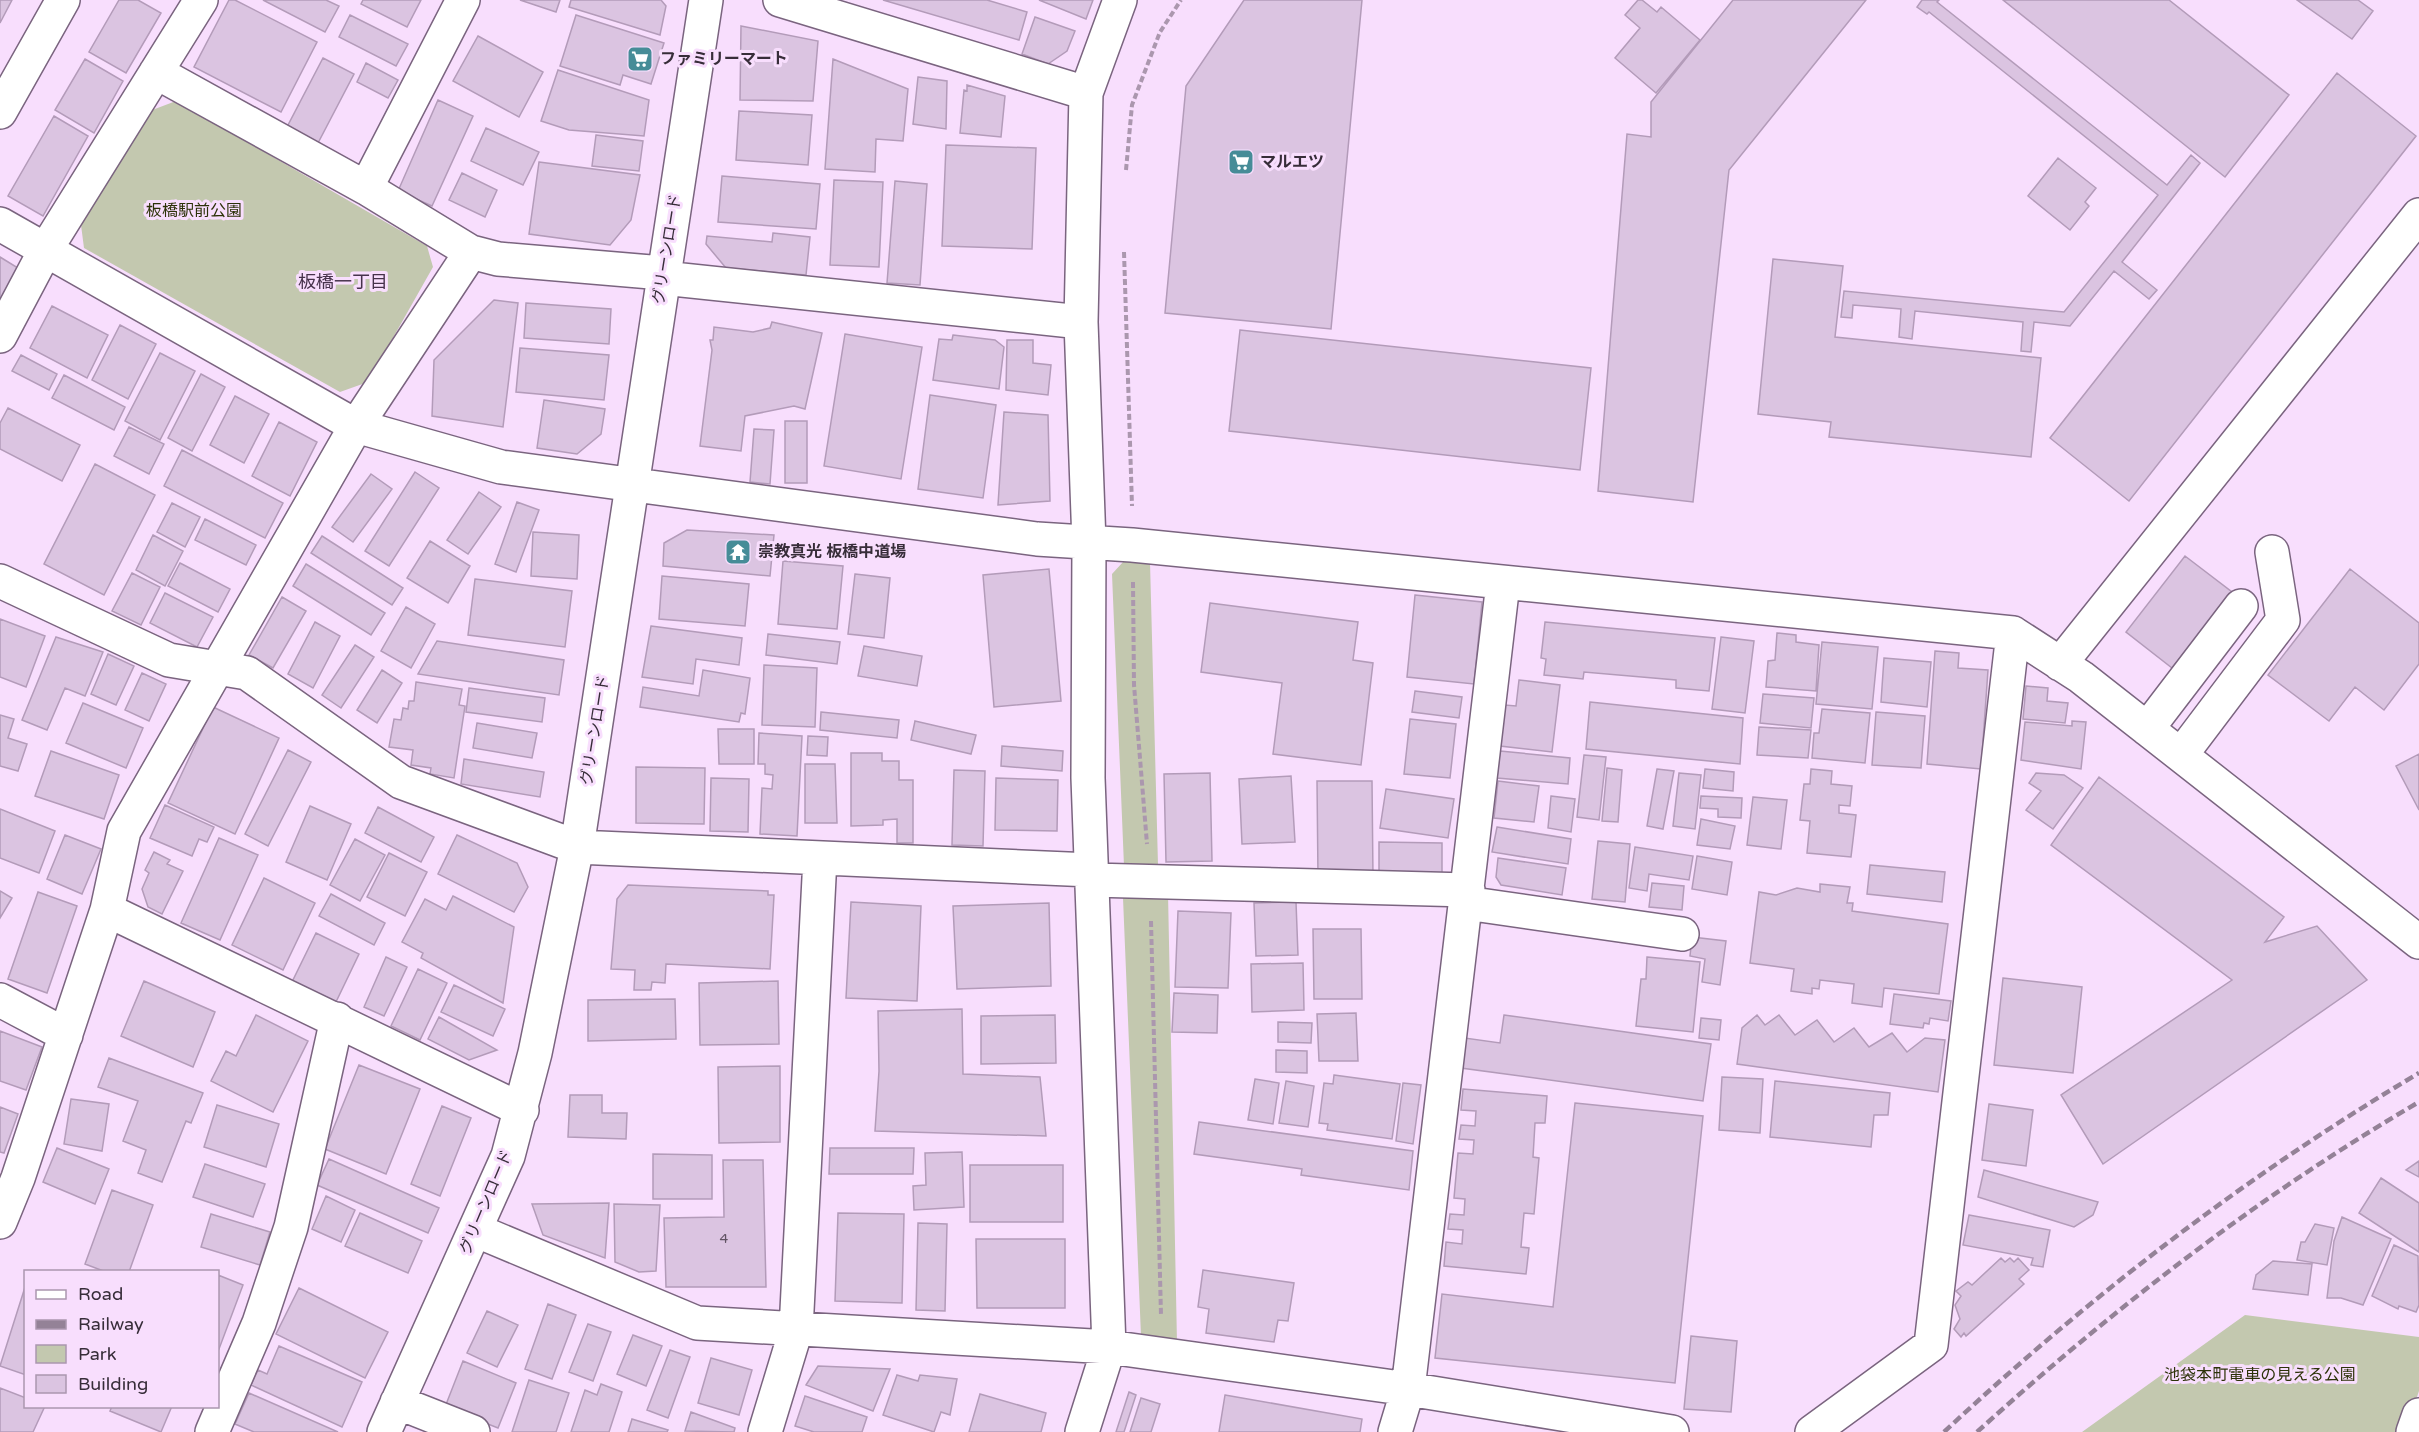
<svg xmlns="http://www.w3.org/2000/svg" width="2419" height="1432" viewBox="0 0 2419 1432" font-family="'Varela Round','Noto Sans JP',sans-serif">
	<style>
		.green { fill: #c3c8af }
		.building { fill: #dbc4e1; stroke: #b39bb9; stroke-width: 1.5 }
		.lines { fill: none; stroke-linecap: round; stroke-linejoin: round }
		.minor-casing { stroke: #7a647f; stroke-width: 36 }
		.path { stroke: #ab97ae; stroke-width: 4; stroke-dasharray: 6 3; stroke-linecap: butt }
		.minor { stroke: #fff; stroke-width: 33 }
		.rail { stroke: #948297; stroke-width: 4.5; stroke-dasharray: 9 4.5; stroke-linecap: butt }
		.labels { text-anchor: middle; dominant-baseline: central; stroke-width: 6; stroke-linejoin: round; paint-order: stroke }
		.number-label { font-size: 14px; fill: #605363 }
		.poi-label { font-size: 16px; font-weight: bold; fill: #372d39; stroke: #f8defd; text-anchor: start }
		.park-label { font-size: 16px; fill: #2c3208; stroke: #f8defd }
		.street-label { font-size: 16px; fill: #372d39; stroke: #f8defd }
		.neighbourhood-label { font-size: 18px; fill: #46324b; stroke: #f8defd }
	</style>
	<rect width="100%" height="100%" fill="#f8defd"/>
	<path class="green" d="M176 101 427 246 433 267 368 382 340 392 84 248 81 225 147 112Z
		M1123 562H1150L1158 865 1124 866 1112 574Z
		M1168 893 1177 1343 1141 1336 1123 898Z
		M2245 1315 2419 1337V1391L2405 1432H2082Z"/>
	<path class="building" d="M0 0H12L0 23Z
		M119 0H138L161 13 126 73 89 52Z
		M229 0H235L317 42 281 112 194 67Z
		M263 0H326L339 6 325 32Z
		M363 0H421L407 27 361 4Z
		M520 0H560L556 12Z
		M571 0H661L666 6 660 35 569 7Z
		M883 0H987L1027 12 1019 40Z
		M1039 0H1093L1086 19Z
		M1244 0H1362L1331 329 1165 313 1186 86Z
		M1638 0H1642L1657 12 1661 7 1700 40 1656 93 1615 58 1640 28 1625 15Z
		M1733 0H1866L1729 170 1693 502 1598 491 1627 134 1651 137V102Z
		M1922 0H1939L1937 2 2167 185 2191 155 2200 163 2122 262 2157 290 2149 299 2114 271 2070 326 2034 322 2031 352 2021 351 2023 322 1915 311 1912 339 1899 337 1901 309 1853 305 1852 318 1841 317 1844 291 2064 312 2158 195 1929 12 1927 14 1917 7Z
		M2003 0H2169L2289 95 2225 177Z
		M2297 0H2358L2373 11 2352 39Z
		M350 15 408 44 396 66 339 37Z
		M576 15 664 43 651 84 623 75 620 85 560 66Z
		M1035 17 1075 31 1067 51 1048 64 1022 54Z
		M741 26 818 41 813 101 740 100Z
		M478 36 543 72 519 117 453 81Z
		M323 58 354 74 318 143 287 127Z
		M85 59 123 81 94 133 55 110Z
		M833 59 908 89 903 141 876 139 875 172 825 169Z
		M366 63 398 80 388 98 357 82Z
		M558 70 649 100 644 136 569 130 541 121Z
		M2337 73 2416 136 2129 501 2050 438Z
		M918 77 947 81 946 129 913 124Z
		M967 85 1005 96 1001 137 960 133 964 90 967 91Z
		M438 100 473 116 432 206 398 191Z
		M739 111 812 115 808 165 736 160Z
		M54 116 88 136 43 216 8 196Z
		M486 128 539 152 523 185 471 161Z
		M596 135 643 141 639 171 592 166Z
		M946 145 1036 148 1032 249 942 246Z
		M2058 158 2096 188 2085 202 2089 206 2070 230 2028 196Z
		M539 162 640 175 631 220 610 245 529 234Z
		M462 173 497 190 485 217 449 200Z
		M722 176 820 184 816 229 718 222Z
		M834 180 883 182 879 267 830 265Z
		M895 181 927 184 920 285 887 283Z
		M773 233 810 237 806 275 726 268 706 244 707 236 772 242Z
		M0 257 18 268 0 300Z
		M1773 259 1843 266 1835 337 2041 358 2031 457 1829 437 1831 422 1758 414Z
		M494 300 518 303 503 427 432 416 434 360Z
		M526 303 611 309 609 344 524 338Z
		M52 306 108 335 87 378 30 348Z
		M772 322 822 333 805 409 794 406 745 416 741 451 700 446 712 350 710 340H713L714 327 753 332 770 328Z
		M120 325 156 344 128 399 92 380Z
		M1240 330 1591 368 1580 470 1229 431Z
		M845 334 922 347 901 479 824 466Z
		M953 335 995 340 1004 347 999 389 933 380 939 339 952 340Z
		M1007 340H1033V363L1051 365 1048 395 1006 390Z
		M520 348 609 355 604 400 516 392Z
		M160 353 195 371 160 440 125 421Z
		M21 355 57 374 49 390 12 371Z
		M201 374 225 387 192 451 168 438Z
		M64 375 125 407 114 430 52 398Z
		M930 395 996 405 983 498 918 489Z
		M235 396 269 414 244 463 210 445Z
		M544 400 605 409 601 434 577 454 537 448Z
		M8 408 80 445 62 481 0 449V423Z
		M1004 412 1048 415 1050 501 998 505Z
		M785 421H807V483H785Z
		M279 422 317 442 290 496 252 476Z
		M129 427 164 444 149 474 114 456Z
		M754 429 774 430 770 484 750 482Z
		M182 450 283 503 265 538 164 486Z
		M95 464 155 495 104 595 44 564Z
		M415 472 439 488 389 566 365 551Z
		M371 474 392 489 353 542 332 527Z
		M479 492 501 507 468 554 447 540Z
		M517 502 539 510 516 572 495 564Z
		M172 503 200 517 185 547 157 532Z
		M205 519 256 545 246 565 195 540Z
		M687 530 774 535 770 576 663 566 664 543Z
		M533 532 579 535 577 579 531 576Z
		M153 535 183 551 165 586 136 570Z
		M322 536 403 588 392 605 311 553Z
		M430 541 470 566 448 603 407 578Z
		M2185 556 2232 592 2172 668 2126 632Z
		M783 561 843 566 837 629 778 624Z
		M180 563 230 589 218 612 168 586Z
		M306 564 385 613 371 635 293 586Z
		M1049 569 1061 701 994 707 983 575Z
		M2350 569 2419 623V664L2384 710 2355 687 2329 721 2268 675Z
		M132 573 160 587 141 625 112 611Z
		M855 574 890 578 884 638 848 634Z
		M662 576 749 584 745 626 659 619Z
		M475 579 572 591 565 647 468 635Z
		M165 593 213 617 197 647 150 623Z
		M1415 595 1482 602 1474 684 1407 677Z
		M282 597 306 611 273 668 249 655Z
		M1210 603 1358 622 1353 660 1373 663 1361 765 1273 754 1282 683 1201 672Z
		M406 607 435 624 411 668 381 651Z
		M0 619 45 636 26 687 0 677Z
		M315 622 340 636 313 688 288 674Z
		M1545 622 1715 638 1709 691 1676 688V680L1584 672 1583 679 1544 675 1546 659 1541 658Z
		M651 626 742 638 739 665 696 659 693 684 642 677Z
		M1777 633 1796 635V642L1819 645 1816 691 1766 687 1768 661 1775 660Z
		M768 634 840 642 837 664 766 655Z
		M56 637 103 652 85 696 65 688 47 730 22 720Z
		M1721 637 1754 641 1745 713 1712 709Z
		M437 641 564 660 559 695 418 674Z
		M1822 642 1878 647 1872 709 1816 704Z
		M355 645 374 657 341 708 322 695Z
		M864 646 922 656 917 686 858 676Z
		M1935 651 1959 653 1958 668 1988 670 1981 769 1927 764Z
		M108 654 134 666 116 705 91 694Z
		M1884 658 1931 662 1927 707 1881 702Z
		M764 665 817 668 815 727 762 725Z
		M382 670 402 683 377 723 357 710Z
		M703 670 750 678 745 714 741 713 739 722 640 707 643 687 699 696Z
		M142 673 166 684 149 721 125 710Z
		M1519 680 1560 685 1552 752 1500 746 1505 705 1516 706Z
		M416 682 462 689 459 705 465 706 454 778 430 774 431 768 411 765 413 750 389 747 394 719 401 720 403 708 408 709 409 701H414Z
		M2026 686 2048 688 2047 701 2068 703 2065 723 2023 719Z
		M469 688 545 698 542 722 466 712Z
		M1415 691 1462 697 1459 718 1412 712Z
		M1763 694 1814 698 1811 728 1760 723Z
		M1590 702 1743 718 1740 764 1586 749Z
		M83 703 143 728 126 768 66 743Z
		M213 707 279 738 235 834 168 803Z
		M1822 709 1870 713 1865 763 1812 758 1814 733H1819Z
		M821 712 899 720 897 738 820 730Z
		M1876 712 1925 716 1921 768 1872 765Z
		M0 715 14 719 8 738 27 744 18 771 0 766Z
		M1410 719 1456 724 1450 778 1404 774Z
		M915 721 976 735 971 754 911 740Z
		M2072 721 2086 722 2081 769 2021 760 2025 722 2072 726Z
		M477 723 537 733 532 758 473 748Z
		M1759 727 1811 730 1808 758 1757 755Z
		M718 729H754V764H719Z
		M759 733 802 736 797 836 760 834 762 788 772 789 773 775 765 774V764H758Z
		M808 736 828 737 827 756 807 755Z
		M1002 746 1063 751 1062 771 1001 766Z
		M288 750 311 762 268 846 245 834Z
		M51 751 119 775 104 819 35 796Z
		M1500 751 1570 758 1568 784 1497 778Z
		M851 753H882V761H899V780H913V843H897V819L883 820V825L851 826Z
		M2419 754V810L2396 766Z
		M1584 755 1606 757 1599 820 1577 817Z
		M464 759 544 772 540 797 461 784Z
		M805 764H835L837 823H805Z
		M636 767 705 768 704 824 636 823Z
		M1607 768 1622 770 1618 822 1602 821Z
		M1657 769 1674 771 1663 829 1647 826Z
		M1705 769 1734 772 1733 791 1703 788Z
		M1811 769 1832 771 1831 784 1852 786 1850 806 1839 805V813L1856 815 1851 857 1807 853 1810 821 1800 820 1804 784H1810Z
		M954 770 985 771 983 846 952 845Z
		M1210 773 1212 861 1166 862 1164 774Z
		M1679 773 1701 775 1695 829 1673 826Z
		M2036 773 2064 775 2083 788 2053 829 2026 810 2041 791 2029 783Z
		M1291 776 1295 842 1242 844 1239 779Z
		M2099 777 2284 917 2265 942 2317 926 2367 980 2103 1164 2061 1095 2232 980 2051 845Z
		M711 778 749 779 748 832 710 831Z
		M996 778 1058 780 1057 831 995 830Z
		M1317 781H1372L1373 877 1318 878Z
		M1498 781 1539 786 1534 822 1494 818Z
		M1386 789 1454 799 1448 838 1380 828Z
		M1551 796 1575 799 1571 832 1548 828Z
		M1701 796 1742 798 1741 818 1718 817V809L1700 808Z
		M1753 797 1787 800 1781 849 1747 845Z
		M165 805 214 827 207 842 199 839 192 856 150 838Z
		M310 806 351 824 327 880 286 862Z
		M378 807 434 837 421 862 365 833Z
		M0 809 55 831 39 873 0 858Z
		M1701 819 1735 826 1730 849 1697 845Z
		M1497 827 1571 839 1568 864 1492 852Z
		M65 835 101 849 82 894 47 879Z
		M457 835 517 863 528 887 514 912 438 874Z
		M219 838 258 855 220 940 181 923Z
		M355 839 385 855 360 901 330 885Z
		M1598 841 1630 844 1625 902 1592 899Z
		M1379 842 1442 843V880L1379 878Z
		M1635 847 1693 856 1689 880 1649 874 1647 891 1629 888Z
		M154 852 170 860 167 864 183 871 162 914 148 907 142 889 149 873 145 870Z
		M389 853 427 872 405 916 367 897Z
		M1697 856 1732 862 1727 895 1692 889Z
		M1498 858 1566 868 1562 895 1501 885 1496 877Z
		M1870 865 1945 872 1942 902 1867 894Z
		M264 878 315 903 283 970 232 945Z
		M1652 883 1684 886 1682 910 1649 907Z
		M1820 884 1850 887 1847 903H1853L1852 911 1948 924 1939 994 1884 988 1882 1007 1852 1003 1854 984 1820 980 1819 989 1812 988V994L1791 991 1794 969 1750 963 1759 892 1776 895 1797 888 1820 892Z
		M628 885 768 891V895H774L770 969 666 964 665 983 652 982 651 990H634L635 970 611 969 617 899Z
		M0 891 12 898 0 918Z
		M38 892 77 906 47 993 8 979Z
		M331 894 385 923 374 945 319 916Z
		M453 896 514 927 503 1003 421 958 423 953 402 942 425 899 446 910Z
		M851 902 921 906 917 1001 846 998Z
		M1296 902 1298 955 1256 956 1254 903Z
		M1049 903 1051 986 957 989 953 906Z
		M1178 911 1231 913 1228 988 1175 987Z
		M1313 929H1361L1362 999H1314Z
		M316 933 359 954 335 1004 292 982Z
		M1692 937 1726 941 1720 985 1702 982 1705 959 1690 956Z
		M386 957 407 967 384 1016 364 1007Z
		M1647 957 1700 962 1693 1032 1636 1026 1641 979H1646Z
		M1303 963 1304 1010 1252 1012 1251 964Z
		M418 969 447 983 420 1040 391 1026Z
		M2003 978 2082 987 2073 1073 1994 1065Z
		M144 981 215 1012 193 1067 121 1036Z
		M778 981 779 1044 700 1045 699 983Z
		M454 985 505 1009 493 1036 441 1012Z
		M1174 993 1218 995 1217 1033 1172 1032Z
		M1894 994 1951 1001 1948 1021 1930 1018 1929 1024 1924 1023 1923 1028 1890 1024Z
		M675 999 676 1039 588 1041V1000Z
		M962 1009 963 1074 1040 1077 1046 1136 875 1131 879 1071 878 1011Z
		M1356 1013 1358 1061H1319L1317 1014Z
		M256 1015 308 1041 273 1112 211 1081 226 1051 236 1056Z
		M1055 1015 1056 1063 981 1064V1016Z
		M1504 1015 1711 1044 1703 1101 1461 1068 1465 1038 1500 1043Z
		M1757 1015 1765 1025 1779 1015 1795 1035 1817 1020 1834 1042 1854 1028 1869 1047 1892 1033 1907 1052 1925 1038 1945 1040 1938 1092 1737 1064 1742 1028Z
		M439 1017 497 1050 469 1060 428 1039Z
		M1701 1018 1721 1020 1719 1040 1699 1038Z
		M1278 1022 1312 1023 1311 1043 1278 1042Z
		M0 1031 42 1047 26 1090 0 1081Z
		M1276 1050 1307 1051V1073L1276 1072Z
		M109 1058 203 1093 191 1123 186 1121 162 1182 138 1173 146 1150 123 1141 138 1101 98 1087Z
		M359 1065 420 1089 386 1174 325 1149Z
		M780 1066V1142L719 1143 718 1067Z
		M1334 1075 1400 1084 1392 1139 1327 1130 1328 1124 1319 1123 1324 1083 1333 1084Z
		M1722 1077 1763 1079 1760 1133 1719 1130Z
		M1255 1079 1279 1083 1273 1124 1248 1120Z
		M1286 1081 1314 1086 1308 1127 1279 1123Z
		M1775 1081 1890 1093 1888 1115H1874L1871 1147 1770 1137Z
		M1403 1083 1421 1085 1413 1144 1396 1141Z
		M1463 1089 1547 1096 1545 1123H1535L1533 1157 1539 1158 1534 1214 1524 1213 1521 1247 1529 1248 1526 1274 1444 1266 1446 1242 1462 1244 1463 1230 1448 1229 1450 1214 1464 1215 1465 1199 1454 1198 1458 1153 1473 1154 1474 1140 1459 1139 1461 1125 1475 1126 1476 1111 1461 1110Z
		M570 1095H602V1113H627L626 1139 568 1137Z
		M71 1099 109 1104 102 1151 64 1144Z
		M1575 1103 1703 1116 1675 1383 1435 1358 1442 1294 1553 1307Z
		M1989 1104 2033 1110 2026 1166 1982 1160Z
		M217 1105 279 1124 266 1167 204 1147Z
		M442 1106 471 1118 440 1196 411 1184Z
		M0 1107 18 1114 4 1153 0 1152Z
		M1199 1122 1413 1151 1409 1190 1301 1175 1302 1169 1194 1154Z
		M57 1148 109 1169 95 1204 43 1182Z
		M830 1148H914L913 1174H829Z
		M962 1152 964 1207 914 1210 913 1186 926 1185 925 1153Z
		M653 1154 712 1155V1199H653Z
		M329 1159 439 1208 428 1233 317 1185Z
		M723 1160H763L766 1287H666L664 1218 724 1217Z
		M2419 1161V1177L2406 1170Z
		M205 1164 265 1184 253 1217 193 1197Z
		M970 1165H1063V1222H970Z
		M1984 1170 2098 1202 2093 1215 2074 1227 1978 1197Z
		M2381 1178 2419 1203V1252L2359 1213Z
		M112 1190 153 1205 129 1272H106L85 1264Z
		M326 1196 355 1210 341 1242 312 1229Z
		M609 1203 605 1258 543 1235 532 1204Z
		M614 1204 660 1205 656 1271 639 1272 615 1262Z
		M360 1213 422 1241 408 1273 345 1246Z
		M838 1213 904 1214 902 1303 835 1301Z
		M211 1214 270 1232 260 1265 201 1247Z
		M1969 1215 2050 1230 2043 1267 2031 1265 2033 1258 1963 1245Z
		M2342 1217 2391 1239 2363 1305 2341 1298H2327L2334 1241Z
		M918 1223 947 1224 945 1311 916 1310Z
		M2315 1224 2334 1228 2327 1265 2297 1260 2301 1242H2305Z
		M976 1239H1065V1308H977Z
		M2394 1245 2418 1256 2419 1305 2416 1312 2399 1306 2398 1309 2372 1296Z
		M2001 1258 2005 1262 2010 1258 2014 1262 2018 1258 2029 1270 2019 1279 2024 1284 1966 1336 1964 1333 1961 1337 1954 1329 1960 1319 1955 1305 1961 1296 1956 1291 1968 1282 1972 1285Z
		M2273 1261 2312 1264 2308 1295 2253 1289 2256 1275Z
		M1203 1270 1294 1283 1288 1321 1278 1320 1274 1342 1206 1333 1209 1309 1198 1307Z
		M218 1275 243 1285 219 1349 218 1348Z
		M26 1284V1375L0 1366Z
		M299 1288 388 1332 365 1378 276 1334Z
		M548 1304 576 1315 552 1379 525 1369Z
		M487 1311 518 1325 497 1367 467 1353Z
		M588 1324 611 1332 593 1381 569 1372Z
		M633 1335 662 1346 646 1386 617 1374Z
		M1691 1336 1737 1341 1731 1412 1684 1409Z
		M279 1346 362 1382 342 1427 251 1385 258 1370 267 1374Z
		M670 1350 690 1357 668 1418 647 1410Z
		M711 1358 752 1370 739 1415 698 1403Z
		M463 1361 516 1383 498 1428 445 1407Z
		M818 1366 890 1369 873 1411 806 1385Z
		M897 1375 918 1381 920 1375 957 1379 950 1415 941 1412 934 1432 883 1415Z
		M529 1380 569 1393 556 1432H512Z
		M601 1384 622 1392 609 1432H571L585 1390 597 1395Z
		M0 1388 26 1398V1406H45L33 1432H0Z
		M1129 1392 1136 1395 1124 1432H1116Z
		M249 1393 338 1432H254L235 1424Z
		M980 1394 1046 1413 1041 1432H969Z
		M1225 1395 1362 1419 1360 1432H1219Z
		M805 1396 867 1417 862 1432H814L795 1426Z
		M1141 1398 1160 1404 1151 1432H1130Z
		M112 1406H172L161 1432 110 1411Z
		M691 1412 735 1428 734 1432 685 1431Z
		M632 1419 668 1430 667 1432H628Z"/>
	<g class="lines">
		<g class="minor-casing">
			<path id="minor" d="M780 0 1086 93
				M156 72 366 188 471 252 498 259 663 273
				M0 112 63 0
				M366 188 463 0
				M0 224 356 426 501 467 1037 539 1132 545 2013 633 2081 677 2419 942
				M663 278 1081 322
				M0 336 46 249 201 0
				M0 581 169 660 247 673 401 782 577 847 1091 870
				M2060 664 2419 215
				M2147 729 2241 606
				M2181 755 2283 620 2272 552
				M1092 880 1468 890
				M1466 903 1682 934
				M107 910 522 1110
				M0 1000 66 1035
				M0 1222 18 1178 107 910 124 831 356 426 471 252
				M475 1230 697 1323 1109 1347 1408 1389 1672 1432
				M397 1402 473 1432
				M212 1432 259 1323 291 1227 337 1019
				M384 1432 508 1156 535 1053 577 847 706 0
				M765 1432 796 1330 820 858
				M1082 1432 1109 1347 1088 778 1089 543 1081 322 1086 93 1120 0
				M1395 1432 1408 1389 1503 583
				M1812 1432 1931 1345 2013 633
				M2413 1432 2419 1415"/>
		</g>
		<path class="path" d="M1126 170 1132 105 1160 32 1181 0
			M1124 252 1132 506
			M1133 582 1134 685 1147 844
			M1151 921 1161 1315"/>
		<use href="#minor" class="minor"/>
		<path class="rail" d="M1944 1432C2090 1296 2247 1175 2419 1073
			M1977 1432C2114 1308 2260 1195 2419 1102"/>
	</g>
	<defs>
		<g id="supermarket-square" transform="scale(1.35)"><rect x="-9" y="-9" width="18" height="18" rx="4" fill="#468c97" stroke="#f8defd"/><path d="M-6-5.5h2.5l.6 2H6L4.5 2H-2.5L-4.4-4H-6ZM-1.5 3.2a1.3 1.3 0 1 0 .1 0ZM3 3.2a1.3 1.3 0 1 0 .1 0Z" fill="#fff"/></g>
		<g id="temple-square" transform="scale(1.35)"><rect x="-9" y="-9" width="18" height="18" rx="4" fill="#468c97" stroke="#f8defd"/><path d="M0-6L5-2H3V0L6.5 2.5H4V6H1.5V3h-3V6H-4V2.5H-6.5L-3 0V-2H-5Z" fill="#fff"/></g>
	</defs>
	<g fill-rule="evenodd">
		<use href="#supermarket-square" x="640" y="59"/>
		<use href="#supermarket-square" x="1241" y="162"/>
		<use href="#temple-square" x="738" y="552"/>
	</g>
	<g class="labels">
		<g class="number-label">
			<text x="724" y="1238">4</text>
		</g>
		<g class="poi-label">
			<text x="660" y="59">ファミリーマート</text>
			<text x="1260" y="162">マルエツ</text>
			<text x="758" y="552">崇教真光 板橋中道場</text>
		</g>
		<g class="park-label">
			<text x="194" y="211">板橋駅前公園</text>
			<text x="2260" y="1375">池袋本町電車の見える公園</text>
		</g>
		<g class="street-label">
			<text transform="translate(667 249) rotate(-81)">グリーンロード</text>
			<text transform="translate(595 730) rotate(-81)">グリーンロード</text>
			<text transform="translate(486 1202) rotate(-67)">グリーンロード</text>
		</g>
		<g class="neighbourhood-label">
			<text x="343" y="282">板橋一丁目</text>
		</g>
	</g>
	<rect x="24" y="1270" width="195" height="138" fill="#f8defd" stroke="#ab97af" stroke-width="1.5"/>
	<rect x="36" y="1290" width="30" height="9" fill="#ffffff" stroke="#ab97af" stroke-width="1.5"/>
	<text x="78" y="1300" font-size="18" fill="#372d39">Road</text>
	<rect x="36" y="1320" width="30" height="9" fill="#948297" stroke="#ab97af" stroke-width="1.5"/>
	<text x="78" y="1330" font-size="18" fill="#372d39">Railway</text>
	<rect x="36" y="1345" width="30" height="18" fill="#c3c8af" stroke="#ab97af" stroke-width="1.5"/>
	<text x="78" y="1360" font-size="18" fill="#372d39">Park</text>
	<rect x="36" y="1375" width="30" height="18" fill="#dbc4e1" stroke="#ab97af" stroke-width="1.5"/>
	<text x="78" y="1390" font-size="18" fill="#372d39">Building</text>
</svg>
